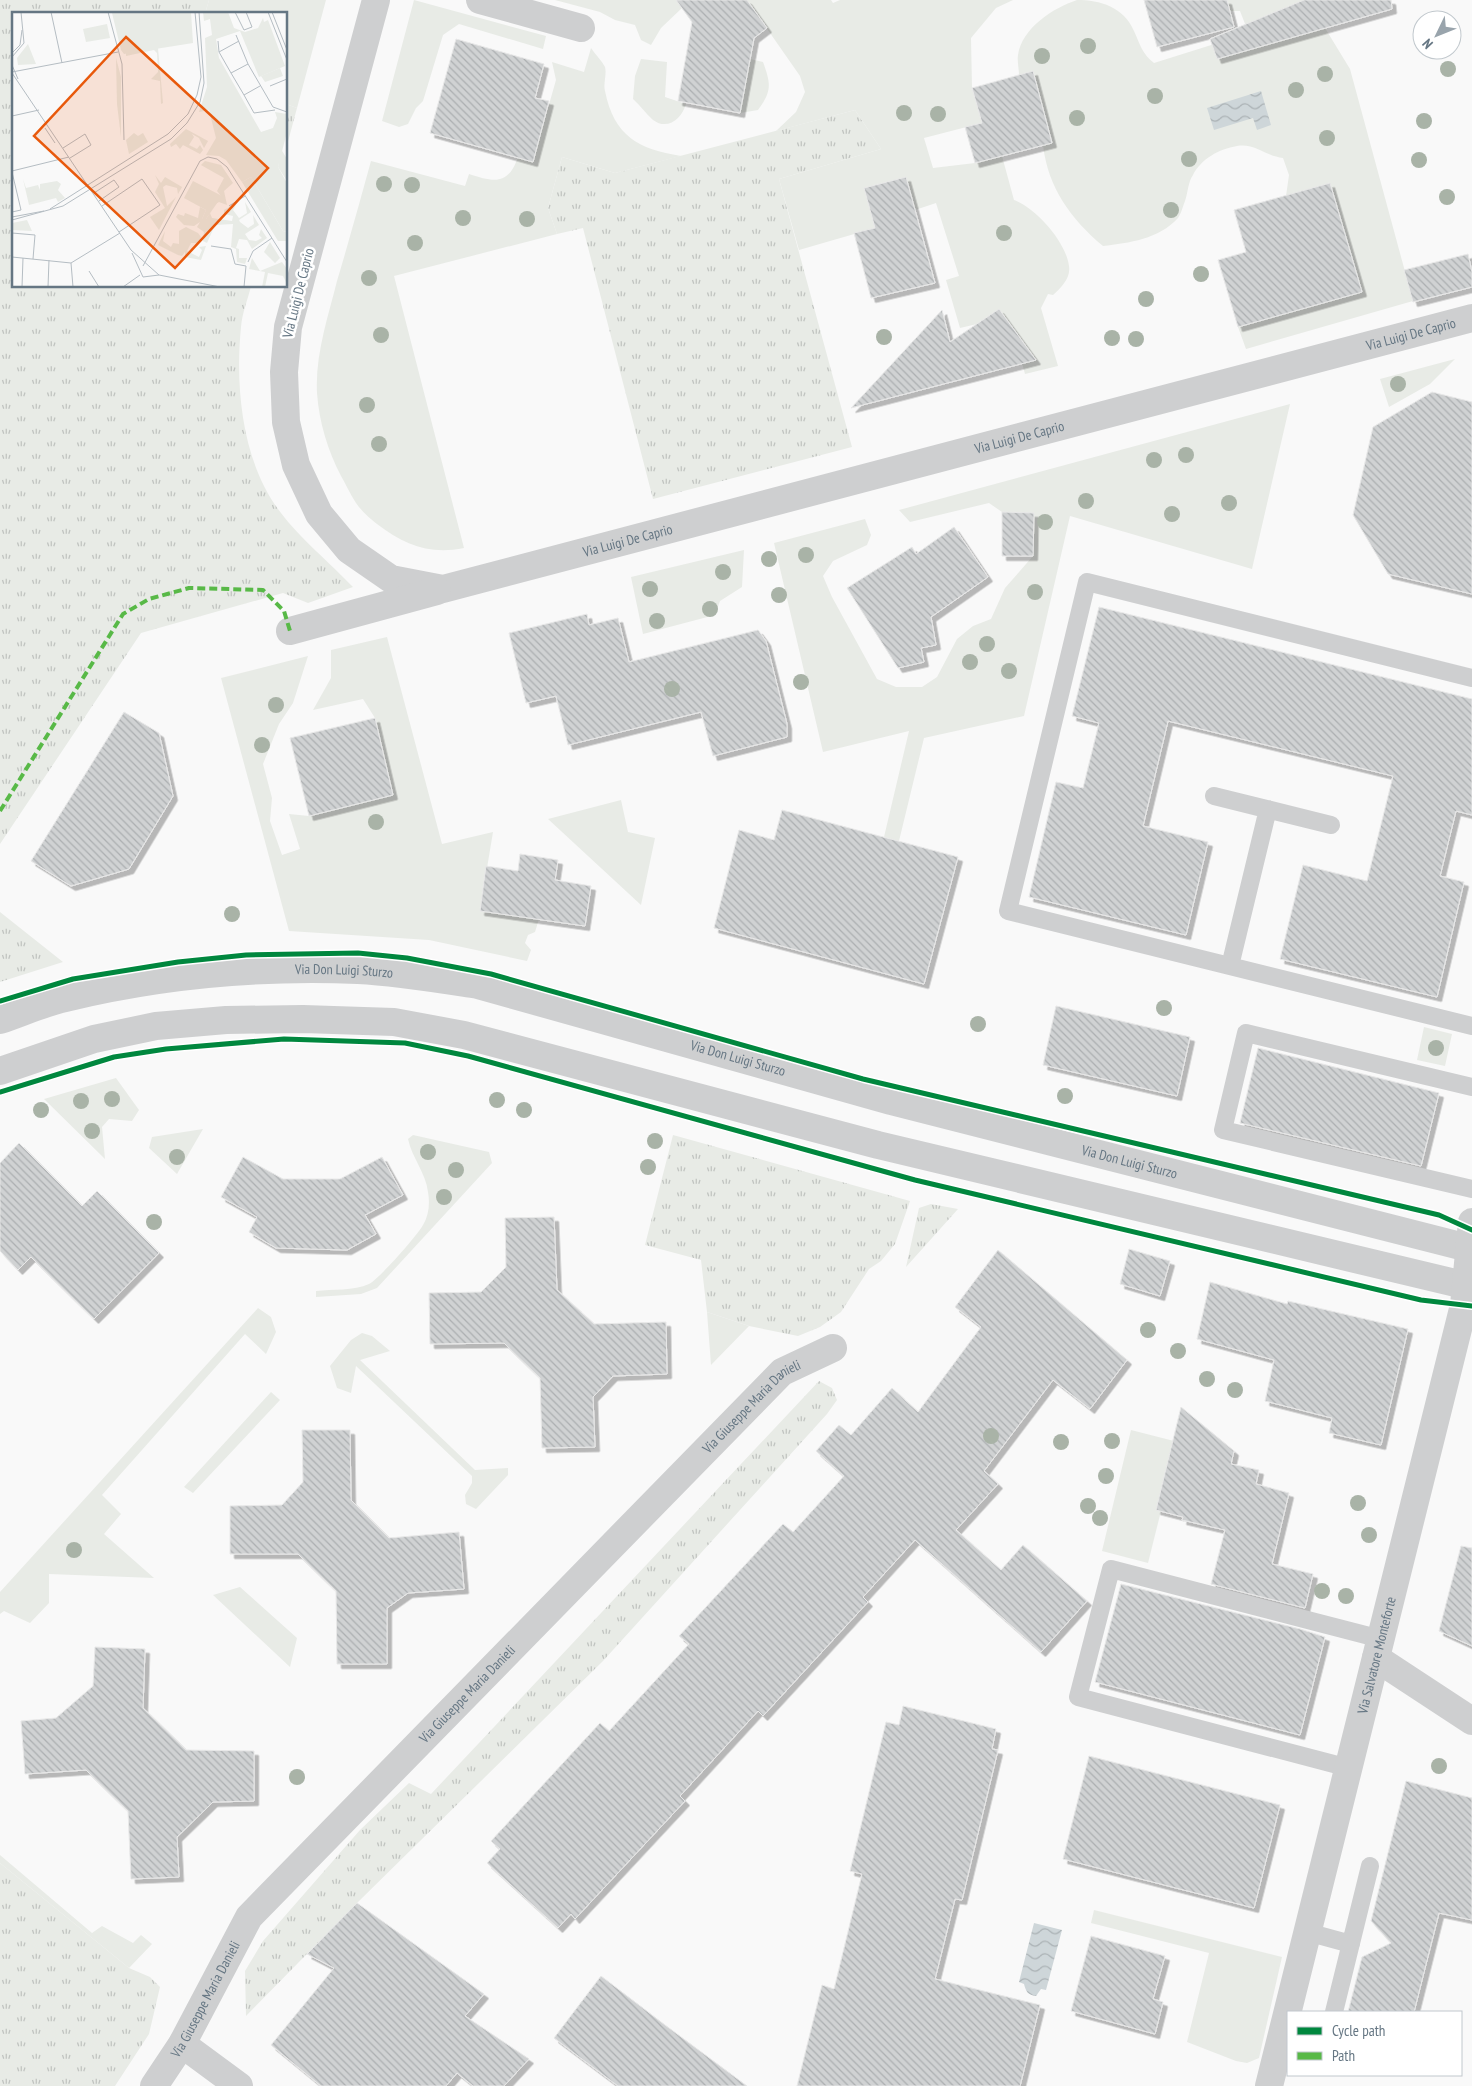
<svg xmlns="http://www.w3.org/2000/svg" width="1472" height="2086" viewBox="0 0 1472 2086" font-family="'PT Sans Narrow',sans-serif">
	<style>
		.grass { fill: url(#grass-tufts) }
		.garden { fill: #e8ebe6 }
		.water { fill: url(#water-waves) }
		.building { fill: url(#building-back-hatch); stroke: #e8e8e8; filter: url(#shadow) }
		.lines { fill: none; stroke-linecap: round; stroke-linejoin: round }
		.service { stroke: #cecfd0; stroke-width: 18 }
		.minor { stroke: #cecfd0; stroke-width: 28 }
		.tertiary { stroke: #cecfd0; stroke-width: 28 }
		.quiet { stroke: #58b947; stroke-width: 4; stroke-dasharray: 8 4; stroke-linecap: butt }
		.cycleway-casing { stroke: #fff; stroke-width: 8 }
		.cycleway { stroke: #00873e; stroke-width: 5 }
		.tree { fill: #a9b3a7 }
		.labels { text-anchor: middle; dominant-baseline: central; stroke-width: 5; stroke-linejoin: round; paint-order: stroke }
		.street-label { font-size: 14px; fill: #657683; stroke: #fff }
		.inset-road { fill: none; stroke: #b5bdc3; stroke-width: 1 }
		.view { fill: #e8590c; fill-opacity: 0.15; stroke: #e8590c; stroke-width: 2.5 }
		.inset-edge { fill: none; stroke: #657683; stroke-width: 2.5 }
	</style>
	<defs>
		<pattern id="grass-tufts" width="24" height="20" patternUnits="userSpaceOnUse" patternTransform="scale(1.25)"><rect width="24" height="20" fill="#e8ebe6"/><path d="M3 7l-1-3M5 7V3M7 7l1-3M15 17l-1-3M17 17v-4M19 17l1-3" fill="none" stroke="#c0c3c0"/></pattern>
		<pattern id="water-waves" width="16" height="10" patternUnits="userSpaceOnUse" patternTransform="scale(1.25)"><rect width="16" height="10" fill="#ced6d9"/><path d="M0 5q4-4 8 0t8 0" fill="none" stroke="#abb2b5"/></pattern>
		<pattern id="building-back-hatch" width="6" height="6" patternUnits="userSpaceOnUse" patternTransform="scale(1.25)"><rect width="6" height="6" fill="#d0d2d3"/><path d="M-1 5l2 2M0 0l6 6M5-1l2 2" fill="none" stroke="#acafb1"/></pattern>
		<filter id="shadow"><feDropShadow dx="4.5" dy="4.5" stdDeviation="0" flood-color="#0004"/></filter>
	</defs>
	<rect width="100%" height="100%" fill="#f9f9f9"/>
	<path class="grass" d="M0 0H209L205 14H14V286H251C248 299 242 313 241 327 235 388 242 463 281 513 299 537 331 564 353 587L308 603 283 593 141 633 0 844Z
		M286 104 297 108 286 149Z
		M855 110 881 149 779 179 852 447 653 499 583 228 557 234 548 208 562 157 615 173Z
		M0 912 63 962 0 982Z
		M673 1135 910 1201 895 1244 881 1261 869 1269 841 1312 820 1327 798 1336 749 1326 707 1312 701 1260 645 1245Z
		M931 1204 958 1209 906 1267 919 1208Z
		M819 1381 832 1388 837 1400 827 1414 603 1661 357 1903 246 2016 245 1971 263 1941 360 1830 409 1783 431 1794Z
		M0 1863 129 1968 150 1977 160 1987 149 2034 115 2086H0Z"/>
	<path class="garden" d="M209 0H326L297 108 286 104V14H205Z
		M414 0 546 36 543 49 459 24 443 35 423 101 416 108 408 124 399 127 382 121Z
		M555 0H676L682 8 661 28 651 45 641 40 635 25 615 20 600 12Z
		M747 0H831L833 3 840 0H1013L996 8 971 38 972 88 982 123 924 138 933 168 975 163 1002 156 1014 200C1036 208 1066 242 1069 266 1071 278 1061 288 1053 295L1048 294 1041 308 1058 366 1025 374 1018 348 1024 343 999 309 977 324 960 328 946 280 959 276 936 203 915 210 906 177 864 188 875 228 799 250 779 179 881 149 855 110 776 131 796 112 805 92 800 76Z
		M1077 0C1100 0 1124 7 1134 31 1140 44 1142 54 1154 63L1224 41 1247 29 1240 11H1230L1227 0H1304L1272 43 1325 28 1350 69 1413 301 1246 349 1238 327 1353 294 1286 196 1289 175 1283 158C1265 156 1255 143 1237 146 1219 149 1201 159 1193 175 1188 182 1188 192 1185 201 1183 206 1181 214 1178 218 1159 239 1129 243 1103 246 1071 219 1048 188 1043 145L1052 142 1033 72 1019 75C1019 69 1017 61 1018 55 1022 28 1053 8 1077 0Z
		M591 48C595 54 602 61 605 67 607 74 603 84 605 91 614 136 638 149 681 156L615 173 562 157 548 208 557 234 394 276 464 548C430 555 404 545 377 524 355 507 354 499 341 476 328 451 319 422 317 393 315 355 328 317 337 281 349 241 360 201 371 161L465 186 469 174C494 182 508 186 518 157L533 161 556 80 552 62 584 72Z
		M641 59 667 62 665 97 686 104C682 118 668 131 653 120 646 114 640 105 633 99L635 76Z
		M750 59 763 62C771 84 772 91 758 110L740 113Z
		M1455 359 1430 384 1389 407 1380 379Z
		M1290 404 1252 569 1070 516 1024 716 924 738 899 841 884 837 909 731 823 752 774 543 865 519 871 535 867 545 833 561 823 576 832 597 877 679 896 687H922L937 677 957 639 973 626 991 619 1005 588 1033 556 1034 513 1002 512 989 503 910 522 899 510Z
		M744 550 742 587 720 601 715 615 643 634 631 577Z
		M387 637 442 844 493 832 480 910 539 919 535 932 528 935 525 943 531 950 527 961 429 940 289 931 221 678 308 656 293 703 279 724 263 764 272 798 270 821 282 855 300 849 289 814 309 816 393 795 375 718 363 699 313 710 331 678V650Z
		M621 800 628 832 655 838 641 905 548 819Z
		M1424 1027 1452 1034 1445 1066 1417 1060Z
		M116 1078 139 1110 132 1121 109 1119 102 1127 105 1159 44 1099Z
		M203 1129 177 1174 149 1148 152 1137Z
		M413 1135 489 1152 492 1163 377 1288 361 1294 316 1297V1291C332 1289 354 1291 369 1284 379 1279 417 1236 423 1225 429 1215 430 1203 428 1192 426 1173 412 1158 408 1139Z
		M258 1308 271 1317 276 1332 266 1354 245 1334 102 1495 121 1514 104 1534 154 1578 49 1574V1603L30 1623 4 1611 0 1614V1592Z
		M707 1312 749 1326 711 1365Z
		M362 1333 372 1336 390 1351 360 1360 475 1470 508 1468V1475L476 1509 466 1504 465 1495 472 1483V1476L356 1366 351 1393 337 1388 330 1366 351 1340Z
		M271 1392 280 1400 193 1493 184 1487Z
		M1131 1430 1174 1441 1156 1510 1161 1511 1148 1563 1102 1551Z
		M240 1587 297 1638 290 1667 213 1595Z
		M0 1855 92 1933 102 1926 133 1943 141 1935 152 1944 129 1968 0 1863Z
		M1094 1910 1282 1957 1259 2058 1247 2063 1236 2061 1187 2042 1209 1953 1091 1923Z"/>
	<path class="water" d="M1261 91 1271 125 1257 130 1253 118 1214 130 1207 108Z
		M1034 1923 1062 1930 1046 1990 1041 1989 1036 1996C1028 1995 1026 1992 1024 1984L1019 1982Z"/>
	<path class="building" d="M676 0H747L767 28 754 38 740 113 678 101 692 22Z
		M1144 0H1227L1234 27 1157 47Z
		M1304 0H1391L1392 9 1217 59 1210 39Z
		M456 39 544 64 535 98 549 101 533 162 430 133Z
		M1033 71 1052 143 975 163 965 127 982 123 972 88Z
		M906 177 935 283 871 298 854 233 875 228 864 188Z
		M1330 183 1362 292 1238 327 1218 260 1246 252 1234 210Z
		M1468 254 1472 272V287L1413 302 1404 270Z
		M999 309 1036 360 851 408 942 310 950 342Z
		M1432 392 1472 402V594L1388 574 1353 515 1373 427Z
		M1002 512 1034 513 1033 556H1002Z
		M954 527 988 577 931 617 936 645 921 648 924 662 898 668 847 588 912 547 916 554Z
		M1099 607 1472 699V815L1456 811 1440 876 1464 882 1437 997 1280 959 1303 865 1367 881 1393 776 1168 721 1143 826 1208 842 1186 935 1029 897 1056 782 1083 788 1099 723 1072 716Z
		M587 614 589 625 618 618 629 662 758 630 766 641 787 724V737L713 756 701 712 568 745 556 696 526 703 509 633Z
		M124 712 159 733 173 796 129 869 71 886 31 861Z
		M375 718 393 795 309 816 290 738Z
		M782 810 958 857 924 984 714 928 739 830 774 840Z
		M520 854 558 860 555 880 591 886 585 926 480 911 486 866 518 871Z
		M1056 1006 1190 1037 1177 1096 1043 1065Z
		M1258 1048 1439 1093 1421 1166 1240 1123Z
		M19 1143 82 1206 97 1191 159 1253 94 1319 31 1257 18 1270 0 1251V1163Z
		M243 1157 283 1179H340L382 1157 403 1195 365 1215 376 1234 347 1250 276 1248 249 1232 257 1217 221 1197Z
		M554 1217 557 1290 594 1324 666 1322 667 1374 613 1376 593 1397 595 1447 542 1448 540 1378 504 1343 430 1344 429 1293 481 1292 506 1267 505 1218Z
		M1129 1249 1170 1261 1160 1296 1120 1284Z
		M998 1250 1127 1360 1090 1409 1053 1380 984 1471 998 1484 956 1530 1001 1570 1023 1545 1087 1601 1041 1652 915 1540 863 1597 868 1602 763 1716 758 1711 680 1796 685 1801 575 1919 571 1914 558 1928 487 1863 500 1849 491 1841 600 1723 609 1731 689 1644 679 1636 783 1524 793 1532 844 1476 816 1451 839 1425 851 1435 892 1388 918 1412 981 1327 955 1307Z
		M1210 1282 1287 1304 1288 1301 1408 1329 1381 1445 1329 1433 1332 1418 1265 1401 1274 1360 1197 1339Z
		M1181 1407 1234 1451 1231 1464 1259 1470 1256 1484 1289 1493 1272 1564 1313 1574 1305 1608 1211 1584 1225 1530 1182 1520 1183 1517 1156 1510Z
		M302 1430H350L351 1500 389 1538 459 1532 464 1589 408 1593 387 1608V1664H337L336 1591 298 1554H230V1506L282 1505 303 1482Z
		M1461 1546 1472 1548V1646L1439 1631Z
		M1121 1584 1300 1629 1325 1637 1300 1735 1095 1682Z
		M95 1647 145 1649 143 1708 186 1750 254 1751V1801L213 1802 177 1837 179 1877 131 1879 128 1811 86 1770 25 1774 21 1721 56 1718 93 1686Z
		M903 1706 996 1729 992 1749 998 1750 962 1900 955 1899 935 1979 1040 2005 1020 2086H797L822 1985 834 1989 862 1874 850 1871 886 1722 899 1725Z
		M1089 1756 1280 1805 1254 1908 1063 1859Z
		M1406 1781 1472 1798V1920L1439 1913 1414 2012H1348L1362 1957 1391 1943 1371 1921Z
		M357 1903 484 1994 465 2016 529 2059 504 2086H473L457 2073 446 2086H321L271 2045 334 1968 307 1954Z
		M1091 1936 1165 1956 1153 1999 1163 2002 1155 2034 1071 2011Z
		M601 1976 665 2025 747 2086H618L554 2038Z"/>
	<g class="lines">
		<path class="service" d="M1472 678 1087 582 1008 911 1472 1026
			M1214 796 1331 825
			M1230 966 1268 809
			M1472 1087 1246 1033 1223 1130 1472 1189
			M1349 1768 1078 1697 1111 1569 1381 1639
			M1307 1932 1351 1944
			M1334 2012 1370 1866"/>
		<g class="minor">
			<path id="s1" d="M376 0 288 327 284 372 286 422 296 465 319 514 349 550 391 579 443 589 1472 318"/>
			<path d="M480 0 581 28"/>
			<path d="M290 631 437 591"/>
			<path d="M1376 1658 1472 1721"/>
			<path d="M182 2044 239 2086"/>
			<path id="s2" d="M154 2086 182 2044 249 1917 782 1372 833 1348"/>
		</g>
		<g class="tertiary">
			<path id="s3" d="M0 1020C21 1013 43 1003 65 998 160 975 260 966 358 970 398 972 439 979 478 985L891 1101 1472 1249"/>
			<path d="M0 1071 94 1039 156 1026 226 1020 303 1019 394 1022 464 1035 878 1145 1472 1287"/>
			<path id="s4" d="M1269 2086 1464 1305 1472 1222"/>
		</g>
		<path class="quiet" d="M0 811 123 614 149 599 189 588 263 590 284 611 290 631"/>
		<g class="cycleway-casing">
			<path id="cycleway" d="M0 1001 73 979 178 962 246 955 358 953 407 958 491 974 863 1079 1439 1215 1472 1230
				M0 1092 114 1057 166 1049 284 1039 405 1043 468 1056 915 1180 1421 1300 1472 1306"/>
		</g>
		<use href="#cycleway" class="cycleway"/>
	</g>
	<g class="tree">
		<circle cx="1088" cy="46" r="8"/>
		<circle cx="1042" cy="56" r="8"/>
		<circle cx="1448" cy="69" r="8"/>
		<circle cx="1325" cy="74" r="8"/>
		<circle cx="1296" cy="90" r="8"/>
		<circle cx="1155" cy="96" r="8"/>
		<circle cx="904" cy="113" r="8"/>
		<circle cx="938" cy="114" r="8"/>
		<circle cx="1077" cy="118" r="8"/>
		<circle cx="1424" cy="121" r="8"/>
		<circle cx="1327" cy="138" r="8"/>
		<circle cx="1189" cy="159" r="8"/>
		<circle cx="1419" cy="160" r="8"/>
		<circle cx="384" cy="184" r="8"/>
		<circle cx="412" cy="185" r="8"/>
		<circle cx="1447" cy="197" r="8"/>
		<circle cx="1171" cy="210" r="8"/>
		<circle cx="463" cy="218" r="8"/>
		<circle cx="527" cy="219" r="8"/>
		<circle cx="1004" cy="233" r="8"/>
		<circle cx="415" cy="243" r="8"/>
		<circle cx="1201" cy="274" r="8"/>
		<circle cx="369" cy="278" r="8"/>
		<circle cx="1146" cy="299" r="8"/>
		<circle cx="381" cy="335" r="8"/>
		<circle cx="884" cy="337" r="8"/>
		<circle cx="1112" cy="338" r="8"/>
		<circle cx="1136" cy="339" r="8"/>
		<circle cx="1398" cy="384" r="8"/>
		<circle cx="367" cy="405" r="8"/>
		<circle cx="379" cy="444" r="8"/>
		<circle cx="1186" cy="455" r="8"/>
		<circle cx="1154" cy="460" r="8"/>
		<circle cx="1086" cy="501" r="8"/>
		<circle cx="1229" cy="503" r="8"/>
		<circle cx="1172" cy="514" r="8"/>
		<circle cx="1045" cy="522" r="8"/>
		<circle cx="806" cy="555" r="8"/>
		<circle cx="769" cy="559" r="8"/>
		<circle cx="723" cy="572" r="8"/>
		<circle cx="650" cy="589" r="8"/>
		<circle cx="1035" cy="592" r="8"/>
		<circle cx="779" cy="595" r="8"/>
		<circle cx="710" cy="609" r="8"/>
		<circle cx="657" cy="621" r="8"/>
		<circle cx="987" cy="644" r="8"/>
		<circle cx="970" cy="662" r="8"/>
		<circle cx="1009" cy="671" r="8"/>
		<circle cx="801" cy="682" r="8"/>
		<circle cx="672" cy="689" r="8"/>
		<circle cx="276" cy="705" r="8"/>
		<circle cx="262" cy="745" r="8"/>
		<circle cx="376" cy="822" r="8"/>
		<circle cx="232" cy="914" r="8"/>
		<circle cx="1164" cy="1008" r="8"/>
		<circle cx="978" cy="1024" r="8"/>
		<circle cx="1436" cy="1048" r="8"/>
		<circle cx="1065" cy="1096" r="8"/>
		<circle cx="112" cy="1099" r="8"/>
		<circle cx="497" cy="1100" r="8"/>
		<circle cx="81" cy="1101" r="8"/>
		<circle cx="41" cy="1110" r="8"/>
		<circle cx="524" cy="1110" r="8"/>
		<circle cx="92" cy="1131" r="8"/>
		<circle cx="655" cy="1141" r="8"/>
		<circle cx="428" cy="1152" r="8"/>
		<circle cx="177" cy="1157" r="8"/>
		<circle cx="648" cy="1167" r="8"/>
		<circle cx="456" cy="1170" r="8"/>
		<circle cx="444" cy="1197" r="8"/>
		<circle cx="154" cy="1222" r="8"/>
		<circle cx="1148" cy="1330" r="8"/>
		<circle cx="1178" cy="1351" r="8"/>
		<circle cx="1207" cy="1379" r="8"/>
		<circle cx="1235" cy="1390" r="8"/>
		<circle cx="991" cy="1436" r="8"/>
		<circle cx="1112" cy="1441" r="8"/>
		<circle cx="1061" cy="1442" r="8"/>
		<circle cx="1106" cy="1476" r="8"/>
		<circle cx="1358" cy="1503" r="8"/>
		<circle cx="1088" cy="1506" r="8"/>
		<circle cx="1100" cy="1518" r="8"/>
		<circle cx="1369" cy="1535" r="8"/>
		<circle cx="74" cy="1550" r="8"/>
		<circle cx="1322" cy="1591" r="8"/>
		<circle cx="1346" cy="1596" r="8"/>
		<circle cx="1439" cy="1766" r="8"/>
		<circle cx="297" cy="1777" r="8"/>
	</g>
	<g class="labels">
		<g class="street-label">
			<text transform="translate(298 293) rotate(-76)">Via Luigi De Caprio</text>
			<text stroke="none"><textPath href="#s1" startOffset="1684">Via Luigi De Caprio</textPath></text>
			<text stroke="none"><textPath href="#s1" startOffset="1279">Via Luigi De Caprio</textPath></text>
			<text stroke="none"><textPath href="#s1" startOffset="874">Via Luigi De Caprio</textPath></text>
			<text stroke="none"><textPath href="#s3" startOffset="350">Via Don Luigi Sturzo</textPath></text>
			<text stroke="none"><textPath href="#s3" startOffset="755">Via Don Luigi Sturzo</textPath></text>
			<text stroke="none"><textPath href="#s3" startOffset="1160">Via Don Luigi Sturzo</textPath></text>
			<text stroke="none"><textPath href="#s2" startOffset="911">Via Giuseppe Maria Danieli</textPath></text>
			<text stroke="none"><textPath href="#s4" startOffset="444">Via Salvatore Monteforte</textPath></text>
			<text stroke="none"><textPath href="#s2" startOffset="506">Via Giuseppe Maria Danieli</textPath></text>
			<text stroke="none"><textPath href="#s2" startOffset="101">Via Giuseppe Maria Danieli</textPath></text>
		</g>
	</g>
	<g transform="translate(12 12)">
		<rect width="275" height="275" fill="#f9f9f9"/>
		<path d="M179 0 181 31 112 42 109 38 100 1ZM191 0H216L222 16 233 20 246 16 251 6 252 10 256 8 273 54 247 65 228 19 204 27 207 46 249 120 261 116 265 106 263 100 275 102V120L266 155 275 171V220L271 219 239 165 230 170 214 148 207 144 194 143 204 126 197 98 187 100 195 75 193 26 200 23 198 7 192 9ZM95 12 98 26 74 30 71 17ZM104 46 109 65V125L105 92ZM122 121 126 124 131 121 136 130 117 142 114 128ZM181 169 210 184 194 207H190L194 198 172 186Z" fill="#e8ebe6"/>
		<path d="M16 32 24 52 6 53 5 46ZM146 36 151 91 149 92 148 69 139 67 146 60 145 41 142 38 114 44V41ZM268 56 271 64 253 70 249 64ZM174 117 196 129 192 136 187 126 180 122 182 125 177 133 185 137 188 133 191 138 188 142 171 133 168 137 164 132 159 135 158 132ZM269 137 275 147V169L266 155ZM193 149 209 153 221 171 212 179 215 193 207 190 202 193 209 184 205 179 212 166 189 153ZM143 163 149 171 153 165 170 175 166 182 165 176 154 173 151 175 155 194 164 185 147 218 138 205 153 196 143 180 147 172ZM239 165 271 219 275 220 274 229H266L230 170ZM11 167 14 176 26 173 28 178V172L45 169 49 172 46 178 53 186 46 190 44 186 17 193ZM233 190 239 200 227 208 228 210 236 216 242 212 241 203 247 213 233 222 237 228 244 229 250 226 247 223 249 217 255 226 240 237 235 228 227 227 224 236 227 237V246H235L233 252 225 250 224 237 219 235 221 212 203 213 195 231 191 229 192 220 185 215 188 210 182 214 172 213 164 205 166 202 172 204 173 201 186 206 188 195 194 198 190 207H194L198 201 200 206 220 209 221 204 212 202V198L225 191 221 198 227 206 235 201ZM15 208 20 219 0 218V211ZM174 215 186 221 189 225 186 231H179L175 239 187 245 190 238 187 235 194 234 189 248 173 245V240L170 244 166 243 146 233 153 219 151 229 159 235 161 231 167 232V219ZM258 230 268 246 263 251 252 240ZM240 246 248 259 270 250 275 257V272L271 264 256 261 253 275H250L253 260 237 257Z" fill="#e8ebe6"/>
		<path class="inset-road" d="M39 0 50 51M96 0 110 52 112 128M223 0 232 18 240 15 234 0M256 0 275 48M260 0 275 38M224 23 236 52 261 95 275 100M206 29 207 40 219 61M207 40 227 29M0 41 8 33 10 18M0 45 12 31 9 0M236 52 219 61 232 83 248 74M0 53 6 67M0 60 106 40M0 61 119 238 147 263M258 74 275 67M232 83 242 101 263 98M0 104 27 98M33 116 43 131M51 136 73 122 79 133 58 146M0 159 57 145M0 160 9 198 0 200M82 181 102 168 107 175 87 189M90 194 130 167 148 193 107 220M217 194 233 184M38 197 156 122 176 102 185 83 189 65 183 0M0 205 32 199M0 208 51 194 159 127 175 111 188 90 192 71 187 0M0 221 23 223 21 247M199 234 219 237 223 252 234 254 232 275M120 241 131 265 147 263 208 275M0 245 59 251 108 221M236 250 241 239 260 226M59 251 61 275M131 254 188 149 196 145 205 147 215 155 275 250M77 259 87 275M10 275 11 246M36 275 37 248M111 275 128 263"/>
		<path class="view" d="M114 25 256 156 163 256 22 124Z"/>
		<rect width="275" height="275" class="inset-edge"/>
	</g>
	<rect x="1287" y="2011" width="175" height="65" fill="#ffffff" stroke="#c1c8cd"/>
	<rect x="1297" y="2027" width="25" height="8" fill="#00873e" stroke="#c1c8cd"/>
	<text x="1332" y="2036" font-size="15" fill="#657683">Cycle path</text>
	<rect x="1297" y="2052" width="25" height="8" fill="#58b947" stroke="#c1c8cd"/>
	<text x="1332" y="2061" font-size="15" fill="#657683">Path</text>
	<g transform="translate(1437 35) rotate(227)"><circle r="24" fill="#ffffff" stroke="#c1c8cd"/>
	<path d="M0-4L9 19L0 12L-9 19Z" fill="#99a4ac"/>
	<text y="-8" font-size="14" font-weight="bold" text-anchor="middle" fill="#657683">N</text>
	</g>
</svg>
